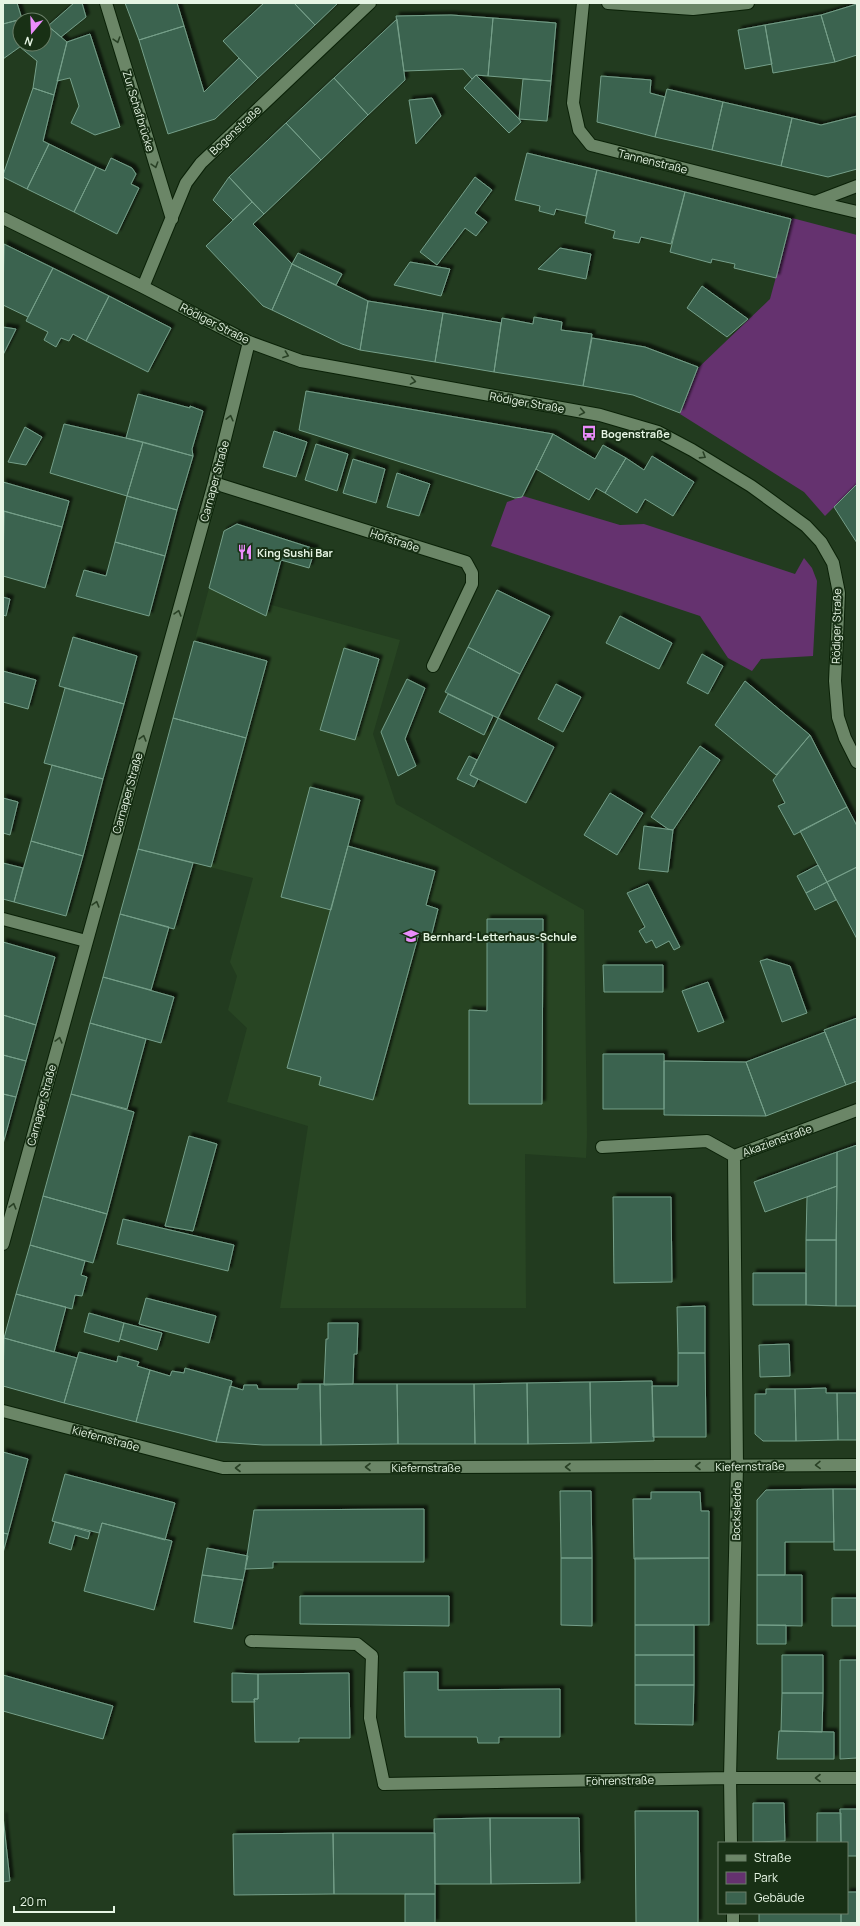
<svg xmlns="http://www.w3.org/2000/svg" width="860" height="1926" viewBox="0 0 860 1926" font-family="Manrope,sans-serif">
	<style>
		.built { fill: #284523 }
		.green { fill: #65326f }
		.building { fill: #3b634f; stroke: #759f89; filter: url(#shadow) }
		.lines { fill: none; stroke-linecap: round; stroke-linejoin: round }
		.service-casing { stroke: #0a2107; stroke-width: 14 }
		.minor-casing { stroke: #0a2107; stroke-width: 14 }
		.service { stroke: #6b8667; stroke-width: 12 }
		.minor { stroke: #6b8667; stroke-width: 12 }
		.oneway { stroke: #294125 }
		.labels { text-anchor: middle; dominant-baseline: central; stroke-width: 4; stroke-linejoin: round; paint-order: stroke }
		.street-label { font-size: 11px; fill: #e6f5e4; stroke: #183015 }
		.poi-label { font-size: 11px; font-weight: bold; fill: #e6f5e4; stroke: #183015; text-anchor: start }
	</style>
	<defs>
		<filter id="shadow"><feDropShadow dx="3.5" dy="-3.5" stdDeviation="1" flood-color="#0009"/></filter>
	</defs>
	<rect width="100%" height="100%" fill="#223b1f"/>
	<path class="built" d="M209 588 400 640 373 734 396 804 584 910 587 1136 586 1158 525 1154 526 1308H280L308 1126 227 1102 247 1028 228 1010 237 976 230 962 253 878 138 849Z"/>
	<path class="green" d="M792 218 857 235V484L825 516 804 492 680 414 697 369 770 299Z
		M523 496 620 525 644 524 795 574 804 558 812 568 817 581 813 656 761 659 752 671 728 658 700 616 491 546 507 502Z"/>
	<path class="building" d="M3 3H17L22 19 3 24Z
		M74 3H82L86 17 61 37 48 26Z
		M125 3H177L184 26 139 40Z
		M264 3H294L315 25 258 78 223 41Z
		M294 3H338L315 25Z
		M857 4V55L835 62 821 15Z
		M451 15 493 18 488 76 476 75 472 79 463 69 404 71 396 16Z
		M821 15 835 62 773 73 765 25Z
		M493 18 556 23 551 81 488 76Z
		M22 19 20 20V44H24L3 59V24Z
		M397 19 405 80 368 115 334 78Z
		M765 25 772 64 745 69 738 30Z
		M48 26 67 42 54 95 33 88 37 61 20 47 24 44H44V29Z
		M184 26 204 92 239 58 258 78 215 119 168 134 139 40Z
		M90 34 120 127 95 135 71 123 79 106 70 78 57 81 67 42Z
		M476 75 519 119 521 122 509 133 464 88Z
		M601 76 651 80 650 93 665 97 655 137 597 122Z
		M334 78 368 115 321 160 286 123Z
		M523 79 551 81 547 121 519 119Z
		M33 88 54 95 43 141 49 144 27 189 3 177V175Z
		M667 89 723 102 712 150 655 137Z
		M432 98 441 116 416 144 409 100Z
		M723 102 792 118 781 166 712 150Z
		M857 116V169L828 177 781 166 792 118 821 125Z
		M286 123 321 160 264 214 229 177Z
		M49 144 96 167 74 212 27 189Z
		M527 153 597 170 586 216 556 209 554 215 539 211 540 206 515 200Z
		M111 158 132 168 136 174 131 184 139 188 117 234 74 212 96 167 105 171Z
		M597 170 685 192 671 244 641 237 639 243 613 238 615 231 585 223Z
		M229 177 252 202 233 220 213 200Z
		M475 177 492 190 475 213 487 222 476 236 465 228 437 265 420 252Z
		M685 192 791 219 776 278 734 268 735 264 712 259 711 263 670 252Z
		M252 202 264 214 253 224 292 264 272 310 263 306 206 246Z
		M4 244 53 268 28 317 3 305Z
		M560 248 591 254 586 279 538 269Z
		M298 253 342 274 336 285 292 264Z
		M410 262 450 269 441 296 394 285Z
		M292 264 368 301 360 350 342 344 272 310Z
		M53 268 109 296 86 341 73 334 69 341 61 338 56 347 44 340 48 332 26 321Z
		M702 286 748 319 727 337 687 308Z
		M109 296 171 328 148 372 86 341Z
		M368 301 443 313 435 362 360 350Z
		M443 313 501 323 494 372 435 362Z
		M534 317 562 322 561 330 592 334 583 386 494 372 502 318 533 324Z
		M3 327 16 329 3 355Z
		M592 338 645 347 698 367 680 413 633 395 583 386Z
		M306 391 553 434 522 497 515 498 299 430Z
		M138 394 190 408V406L203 411 192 449 193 456 126 438Z
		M64 424 143 442 127 496 50 473Z
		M25 427 42 437 26 465 8 462Z
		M274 431 307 442 296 477 263 467Z
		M553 434 595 459 603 445 626 458 605 493 596 488 589 500 536 469Z
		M143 442 193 456 177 510 127 496Z
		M316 444 348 454 337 491 305 480Z
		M652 456 694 482 673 516 645 499 637 513 605 493 626 458 644 470Z
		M353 459 385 469 376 503 343 493Z
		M397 473 430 484 419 516 387 507Z
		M3 482 69 501 62 527 3 511Z
		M857 484V543L834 507Z
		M127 496 177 510 165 556 115 542Z
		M4 511 62 527 45 588 3 576Z
		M237 524 315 549 309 568 281 560 266 616 209 588 224 531Z
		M115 542 165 556 149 616 76 596 84 570 106 576Z
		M497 590 550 616 520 674 468 647Z
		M3 597 10 599 6 616 3 615Z
		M620 616 672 643 659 669 606 643Z
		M73 637 137 656 124 704 59 686Z
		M194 641 267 661 246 738 173 718Z
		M468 647 520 674 498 718 445 692Z
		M344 648 379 659 355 740 320 730Z
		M702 654 723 666 708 694 687 683Z
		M3 671 36 680 28 709 3 702Z
		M407 679 425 688 405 739 416 766 398 776 381 732Z
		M745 681 810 735 776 775 715 725Z
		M556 684 581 697 563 732 538 719Z
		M65 688 124 704 103 779 44 763Z
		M448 694 493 716 484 735 439 712Z
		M173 718 246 738 211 867 138 849Z
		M498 718 554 747 526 803 470 775Z
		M810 735 847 807 794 835 778 806 785 803 773 780Z
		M700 746 720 760 673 830 668 829 651 817Z
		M469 756 477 760 470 775 478 779 474 787 457 779Z
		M52 765 103 779 83 856 31 841Z
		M310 787 360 800 331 910 281 897Z
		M610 793 643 813 617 855 584 835Z
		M3 798 18 802 10 835 3 833Z
		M847 807 857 826V867L827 882 800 831Z
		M644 826 673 830 668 872 639 869Z
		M31 841 83 856 66 916 14 902Z
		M348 846 435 871 426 905 438 909 431 937 419 933 373 1100 319 1085 321 1077 287 1068Z
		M138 849 193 863 174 929 120 914Z
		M3 863 23 868 14 902 3 899Z
		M818 865 827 882 806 893 797 876Z
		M857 867V939L827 882Z
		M827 882 836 900 815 910 806 893Z
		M648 884 680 947 674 950 669 941 656 948 652 940 646 943 639 931 645 927 627 893Z
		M120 914 169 927 151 990 103 977Z
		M487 919H543L542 1104H469V1010L487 1011Z
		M3 942 55 957 36 1025 3 1015Z
		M767 959 790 966 807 1013 782 1022 760 961Z
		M603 965H663V992H604Z
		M103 977 174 997 161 1043 90 1023Z
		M708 982 724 1022 698 1032 682 991Z
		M3 1015 36 1025 26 1061 3 1055Z
		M857 1018V1081L846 1085 824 1030Z
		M90 1023 146 1039 127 1109 71 1094Z
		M825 1032 846 1085 766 1116 746 1062Z
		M603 1054H664V1109H603Z
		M3 1055 26 1061 16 1097 3 1094Z
		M664 1061 746 1062 766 1116 664 1115Z
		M3 1094 16 1097 3 1144Z
		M71 1094 134 1112 107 1214 43 1196Z
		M189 1136 217 1144 193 1231 165 1226Z
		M857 1145V1306H836L837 1152Z
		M837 1152V1186L765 1212 754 1182Z
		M837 1186 836 1240H806L807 1197Z
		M43 1196 107 1214 93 1263 30 1245Z
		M613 1197H671L672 1282 614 1283Z
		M123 1219 234 1245 228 1271 117 1244Z
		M806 1240H836V1306L806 1305Z
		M30 1245 85 1261 81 1275 87 1277 82 1296 75 1295 72 1309 16 1294Z
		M753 1273H806V1305H753Z
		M16 1294 66 1307 54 1352 4 1338Z
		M146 1298 216 1316 209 1343 139 1324Z
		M705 1306V1353H678L677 1307Z
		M89 1313 124 1323 119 1342 84 1332Z
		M124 1323 162 1333 157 1350 120 1339Z
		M328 1323H358L357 1354H354L353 1384 324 1385 326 1339H328Z
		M4 1338 77 1358 64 1403 3 1386Z
		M789 1344 790 1376 760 1377 759 1345Z
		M79 1352 117 1362 118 1356 139 1362 137 1366 150 1370 136 1422 64 1403Z
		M678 1353H705L706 1437H653L652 1386H678Z
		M185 1368 232 1381 216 1442 136 1422 150 1370 170 1376 172 1371 184 1373Z
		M652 1381 654 1441 591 1443 590 1382Z
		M590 1382 591 1443 528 1444 527 1383Z
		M527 1383 528 1444H475L474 1384Z
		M298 1384H320L321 1445H263L216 1442 230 1386 243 1390 244 1385H257L258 1389H298Z
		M320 1384H397L398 1444 321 1445Z
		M397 1384H474L475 1444H398Z
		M826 1388V1393H837L838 1440 796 1441 795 1389Z
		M766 1389H795L796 1441H763L755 1434V1394H766Z
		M837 1393H857V1440H838Z
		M3 1452 28 1459 8 1534 3 1533Z
		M65 1474 175 1503 165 1540 102 1523 99 1533 52 1521Z
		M833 1489 834 1542H785V1575H757V1500L766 1490Z
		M833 1489H857V1550H834Z
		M560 1491H591L592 1558H561Z
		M651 1492H700L701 1511H709V1558L634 1559 633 1499H651Z
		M424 1509V1562H273V1568L245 1569 254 1510Z
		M55 1522 90 1532 88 1539 75 1535 71 1550 49 1543Z
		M102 1523 172 1541 154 1610 84 1591Z
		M3 1533 8 1534 3 1553Z
		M207 1548 248 1556 243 1580 202 1575Z
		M561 1558H592V1626L561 1625Z
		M635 1558H709V1625H635Z
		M202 1575 243 1580 232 1629 194 1622Z
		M757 1575H802V1626L757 1625Z
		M300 1596H449V1626L300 1624Z
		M832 1598H857V1626H832Z
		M635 1625H694V1655H635Z
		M757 1625H786V1644H757Z
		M635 1655H694V1685H635Z
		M782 1655H823V1693H782Z
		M840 1660H857V1758L840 1759Z
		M404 1672H438V1690L560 1689V1737H499V1743H478L477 1737H405Z
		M232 1673 258 1674V1699H254L255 1702H232Z
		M349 1673 350 1738H299V1742H255L254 1699H258V1674Z
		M3 1675 113 1706 103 1739 3 1711Z
		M635 1685H694L693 1725 635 1724Z
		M782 1693H823L822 1732 781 1731Z
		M779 1731 834 1732V1759H777Z
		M753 1803H784L785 1841 753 1842Z
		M840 1809H857V1856H847V1843H841Z
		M635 1811H698V1923H636Z
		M817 1813H841V1843H817Z
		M3 1816 10 1881 3 1882Z
		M490 1818H579L580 1883 491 1884Z
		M490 1818 491 1884H435L434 1819Z
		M333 1833H435V1894H334Z
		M333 1833 334 1894 234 1895 233 1834Z
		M847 1892H857V1923H841V1913H847Z
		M405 1894H435V1923H405Z
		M759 1913H841V1923H759Z"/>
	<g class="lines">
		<g class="service-casing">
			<path id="service" d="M251 1641 357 1644 372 1656 370 1718 384 1784"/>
		</g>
		<g class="minor-casing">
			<path id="minor" d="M106 3 172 219
				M583 3 573 103 579 130 591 145 815 202 857 186
				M608 3 693 9 748 3
				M815 202 857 212
				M3 218 143 287 249 342 301 361 600 415 658 432 692 450 751 486 806 526 821 542 833 563 839 593 835 681 838 717 845 738 857 762
				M143 287 186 183 201 163 370 3
				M214 483 466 562 472 573V584L433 666
				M3 919 86 941
				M602 1147 707 1141 734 1156 857 1110
				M3 1244 214 483 249 342
				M3 1411 223 1468 857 1465
				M384 1784 730 1778H857
				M731 1843 730 1778 737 1466 734 1156
				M733 1913V1923"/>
		</g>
		<use href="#service" class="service"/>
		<use href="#minor" class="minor"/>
	</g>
	<defs><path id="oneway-chevron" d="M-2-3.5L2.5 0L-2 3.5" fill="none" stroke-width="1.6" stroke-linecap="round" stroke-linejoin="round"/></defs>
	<g class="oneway">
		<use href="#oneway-chevron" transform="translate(117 40) rotate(73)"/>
		<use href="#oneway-chevron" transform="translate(155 165) rotate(73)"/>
		<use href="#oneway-chevron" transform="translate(286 355) rotate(20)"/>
		<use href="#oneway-chevron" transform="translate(413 381) rotate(10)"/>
		<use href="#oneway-chevron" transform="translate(582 412) rotate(10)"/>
		<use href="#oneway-chevron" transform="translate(230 418) rotate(-76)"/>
		<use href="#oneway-chevron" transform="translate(703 456) rotate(32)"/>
		<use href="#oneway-chevron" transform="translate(178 613) rotate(-74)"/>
		<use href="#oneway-chevron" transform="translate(143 738) rotate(-74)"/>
		<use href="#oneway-chevron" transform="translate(96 904) rotate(-74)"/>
		<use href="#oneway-chevron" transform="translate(59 1040) rotate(-75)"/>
		<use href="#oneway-chevron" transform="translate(13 1206) rotate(-75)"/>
		<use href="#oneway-chevron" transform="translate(818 1465) rotate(179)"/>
		<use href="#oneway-chevron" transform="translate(698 1466) rotate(180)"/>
		<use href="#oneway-chevron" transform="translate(368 1467) rotate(180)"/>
		<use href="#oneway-chevron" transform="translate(568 1467) rotate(180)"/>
		<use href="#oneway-chevron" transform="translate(238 1468) rotate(180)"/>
		<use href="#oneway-chevron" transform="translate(818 1778) rotate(180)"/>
	</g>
	<defs>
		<g id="bus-bare" transform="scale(1.2)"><path d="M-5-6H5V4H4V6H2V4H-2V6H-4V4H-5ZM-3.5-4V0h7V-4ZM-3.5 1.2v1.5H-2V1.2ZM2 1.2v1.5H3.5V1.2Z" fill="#eb8dfc" stroke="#183015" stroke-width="2.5" paint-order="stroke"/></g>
		<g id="restaurant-bare" transform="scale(1.2)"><path d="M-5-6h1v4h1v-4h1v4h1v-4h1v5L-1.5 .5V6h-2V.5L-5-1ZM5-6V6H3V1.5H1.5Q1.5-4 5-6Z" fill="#eb8dfc" stroke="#183015" stroke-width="2.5" paint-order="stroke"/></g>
		<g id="school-bare" transform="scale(1.2)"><path d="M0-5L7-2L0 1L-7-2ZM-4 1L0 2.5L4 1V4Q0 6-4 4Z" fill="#eb8dfc" stroke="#183015" stroke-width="2.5" paint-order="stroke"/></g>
	</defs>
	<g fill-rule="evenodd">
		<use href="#bus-bare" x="589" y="433"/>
		<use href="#restaurant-bare" x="245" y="552"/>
		<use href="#school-bare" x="411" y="936"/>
	</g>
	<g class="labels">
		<g class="street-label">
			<text transform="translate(139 111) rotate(73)">Zur Schafbrücke</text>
			<text transform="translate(235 130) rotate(-43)">Bogenstraße</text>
			<text transform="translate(653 161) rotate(14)">Tannenstraße</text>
			<text transform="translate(215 323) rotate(27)">Rödiger Straße</text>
			<text transform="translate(527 402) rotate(10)">Rödiger Straße</text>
			<text transform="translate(214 481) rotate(-75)">Carnaper Straße</text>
			<text transform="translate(395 540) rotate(18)">Hofstraße</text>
			<text transform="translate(836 626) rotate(-89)">Rödiger Straße</text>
			<text transform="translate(127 793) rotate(-74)">Carnaper Straße</text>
			<text transform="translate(41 1105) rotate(-75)">Carnaper Straße</text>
			<text transform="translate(777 1140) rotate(-20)">Akazienstraße</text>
			<text transform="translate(106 1438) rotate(15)">Kiefernstraße</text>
			<text transform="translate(750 1466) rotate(-1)">Kiefernstraße</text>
			<text x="426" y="1467">Kiefernstraße</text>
			<text transform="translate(736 1511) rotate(-89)">Bocksledde</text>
			<text transform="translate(620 1780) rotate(-1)">Föhrenstraße</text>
		</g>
		<g class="poi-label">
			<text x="601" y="433">Bogenstraße</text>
			<text x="257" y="552">King Sushi Bar</text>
			<text x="423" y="936">Bernhard-Letterhaus-Schule</text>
		</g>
	</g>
	<rect width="860" height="1926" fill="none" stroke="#e6f5e4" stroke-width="8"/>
	<rect x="718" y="1842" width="130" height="72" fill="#183015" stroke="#6a7f68"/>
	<rect x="726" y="1855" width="20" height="6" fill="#6b8667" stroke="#6a7f68"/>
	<text x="754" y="1862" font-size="12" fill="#e6f5e4">Straße</text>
	<rect x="726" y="1872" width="20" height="12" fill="#65326f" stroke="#6a7f68"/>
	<text x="754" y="1882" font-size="12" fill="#e6f5e4">Park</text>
	<rect x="726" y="1892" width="20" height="12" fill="#3b634f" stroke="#6a7f68"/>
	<text x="754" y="1902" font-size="12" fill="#e6f5e4">Gebäude</text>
	<g transform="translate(32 32) rotate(199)"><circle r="19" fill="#183015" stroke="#6a7f68"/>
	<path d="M0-3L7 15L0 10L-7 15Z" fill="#eb8dfc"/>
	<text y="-6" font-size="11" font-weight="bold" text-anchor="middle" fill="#e6f5e4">N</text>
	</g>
	<path d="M14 1906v6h100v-6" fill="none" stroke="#e6f5e4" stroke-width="2"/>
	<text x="20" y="1906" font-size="12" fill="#e6f5e4" stroke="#183015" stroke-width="3" paint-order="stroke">20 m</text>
</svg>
